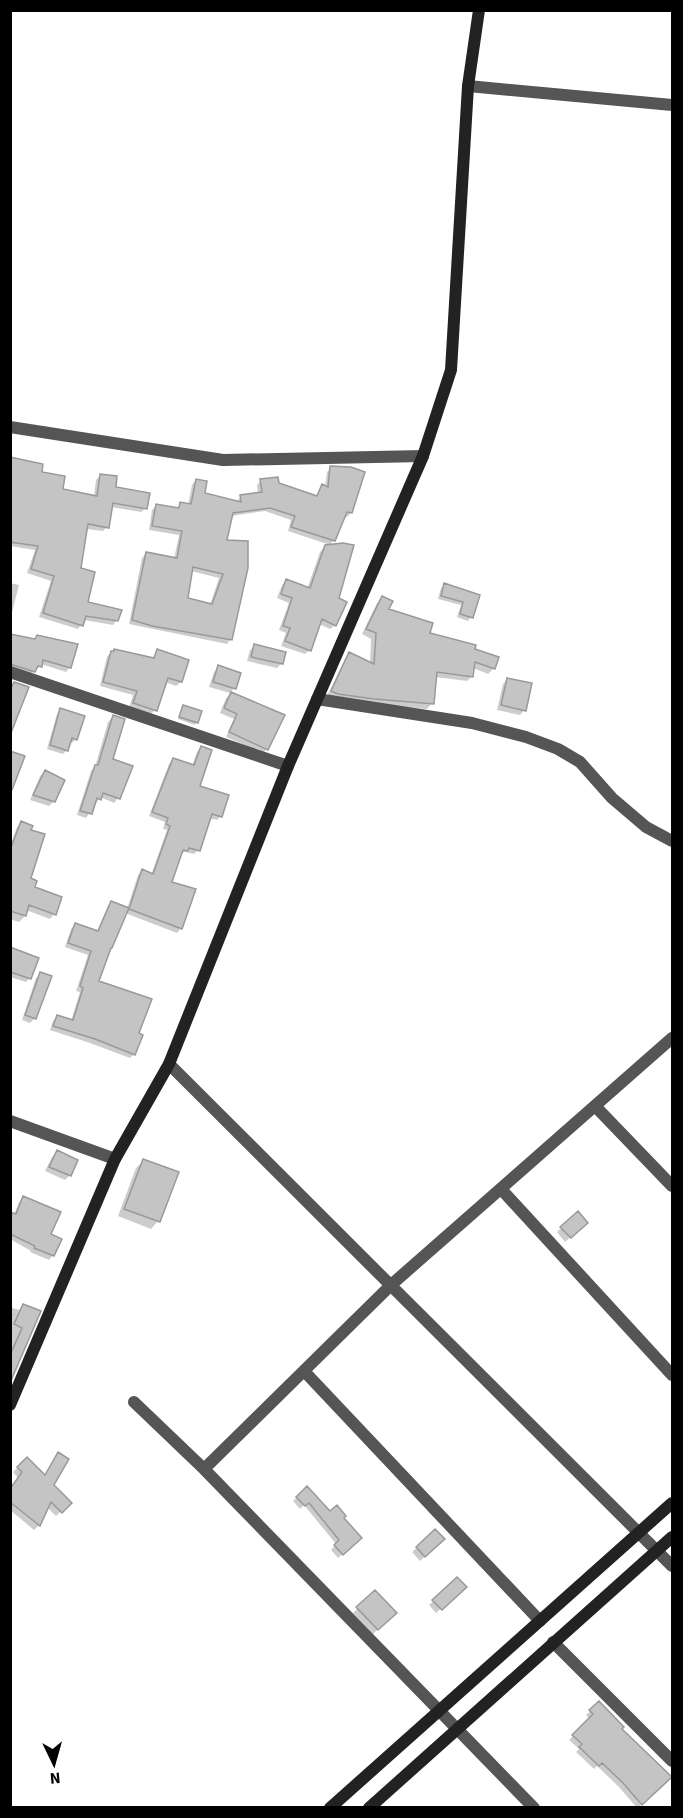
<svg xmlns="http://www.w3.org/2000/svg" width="683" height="1818" viewBox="0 0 683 1818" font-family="'Source Sans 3',sans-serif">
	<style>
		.shadow { fill: #0003; fill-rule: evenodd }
		.building { fill: #c4c4c4; stroke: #999; stroke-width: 1.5; fill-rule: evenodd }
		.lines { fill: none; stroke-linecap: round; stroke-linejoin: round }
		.street { stroke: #555; stroke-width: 12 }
		.secondary { stroke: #222; stroke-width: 12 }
	</style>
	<rect width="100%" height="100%" fill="#fff"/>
	<path class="shadow" d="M10 458 40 473 61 490 94 497 96 480 100 476 114 488 146 508 141 512 111 507 107 527 103 531 86 529 79 570 86 604 117 620 113 625 84 620 78 629 39 617 51 581 27 573 35 550 10 546Z
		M331 468 351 513 347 517 344 516 334 540 330 545 288 531 291 520 265 511 231 516 225 542 231 639 227 644 129 624 142 558 146 553 174 559 179 535 149 530 152 510 157 505 177 508 181 503 188 505 192 485 196 480 203 494 236 502 241 497 258 494 257 485 261 480 315 497 322 486 325 487 327 472ZM191 571 219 578 210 605 186 600Z
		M325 547 337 599 335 625 330 629 319 624 310 650 305 654 281 646 286 633 279 630 289 603 277 598 282 585 286 581 307 589 320 552Z
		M10 583 19 585 10 620Z
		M445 585 478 596 471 617 468 621 457 617 461 605 438 599 441 588Z
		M382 598 387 610 428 634 494 668 488 674 473 668 472 676 467 681 435 677 432 703 427 709 368 704 327 696 345 659 350 654 370 663 371 639 362 634 377 603Z
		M10 635 33 640 37 637 70 667 66 672 41 664 30 675 10 669Z
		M255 646 281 664 277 668 247 661 250 650Z
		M157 651 187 661 181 682 176 686 165 682 155 710 151 714 129 708 133 695 100 686 107 657 111 652 152 659Z
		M219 667 234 688 230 693 209 687 214 672Z
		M507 680 524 710 520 715 497 710 503 684Z
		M231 694 267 749 263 753 226 737 234 719 220 713 226 698Z
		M184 706 200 712 195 725 178 719Z
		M61 710 76 739 72 743 69 742 67 750 63 754 47 749 57 714Z
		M113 717 111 759 118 798 114 803 100 797 86 818 77 815 91 771 95 767 108 722Z
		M201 748 198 787 221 816 217 820 209 818 198 850 194 854 185 852 180 854 170 883 181 928 177 933 125 913 97 982 137 1034 134 1054 130 1058 90 1043 50 1030 53 1021 57 1017 71 1021 80 992 76 991 88 955 65 947 71 929 75 925 97 932 108 906 112 902 127 909 138 875 142 871 151 875 167 830 163 829 165 822 149 816 169 764 173 760 192 766 197 752Z
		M45 772 54 801 49 806 30 800 40 776Z
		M21 823 29 879 54 914 50 919 26 910 24 917 19 922 10 919V846L17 827Z
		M10 949 30 978 26 982 10 977Z
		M41 974 35 1018 30 1023 22 1020 36 978Z
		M57 1152 76 1161 69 1176 65 1180 45 1171 52 1157Z
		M144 1161 158 1221 151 1229 118 1216 136 1168Z
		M24 1198 49 1235 53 1255 49 1260 30 1252 31 1251 10 1239V1213L14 1215 19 1202Z
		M582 1227 565 1242 557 1232 561 1228Z
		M23 1306 39 1312 10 1379V1307L19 1310Z
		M59 1454 52 1485 70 1503 56 1516 47 1507 39 1525 34 1530 10 1510V1489L18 1478 13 1472 27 1459 44 1476Z
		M307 1488 330 1513 342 1519 360 1538 338 1558 331 1550 336 1544 304 1505 300 1509 293 1501Z
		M435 1531 443 1539 420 1561 412 1552Z
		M457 1579 465 1587 436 1613 429 1605Z
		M374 1592 394 1613 373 1634 353 1613Z
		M599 1703 667 1782 637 1808 619 1787 597 1766 594 1769 576 1752 579 1749 569 1740 590 1719 586 1715Z"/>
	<path class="building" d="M10 457 43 464 42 472 65 476 63 489 97 496 100 474 117 476 116 487 150 493 147 509 113 503 109 528 88 524 81 568 95 572 88 602 122 610 118 621 86 616 83 626 43 613 54 576 31 569 38 546 10 542Z
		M330 466 351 467 365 472 352 513 347 512 335 541 291 527 295 516 270 508 233 513 227 540 248 541V568L232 640 152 626 132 620 146 552 177 558 182 531 152 526 156 504 179 508 180 502 191 504 196 479 207 481 205 493 241 502 240 495 262 492 260 479 278 477 279 483 317 496 322 484 328 487ZM193 567 223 574 212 604 188 598Z
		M343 543 354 545 339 598 347 602 336 626 322 619 311 651 285 641 290 628 283 626 292 598 281 594 286 579 310 588 325 545Z
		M444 583 480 595 473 618 460 614 463 602 441 596Z
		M382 596 393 601 389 609 433 623 430 633 476 645 475 649 499 657 495 669 475 662 473 677 437 672 434 704 374 699 338 694 331 691 349 652 374 664 376 633 366 629Z
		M10 634 35 639 37 635 78 644 71 668 43 660 42 667 38 666 35 672 10 664Z
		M254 644 286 652 283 664 251 657Z
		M114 649 154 658 157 649 189 660 182 682 168 678 157 711 133 703 137 691 103 682 111 651H114Z
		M218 665 241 673 236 689 213 682Z
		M507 678 532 683 526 711 501 705Z
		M14 682 29 687 11 733 10 690Z
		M231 692 285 715 268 750 229 732 237 714 224 708Z
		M183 705 202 711 198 723 179 717Z
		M60 708 85 716 77 740 72 738 68 751 50 745Z
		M113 715 125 719 113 759 133 766 120 799 103 793 101 800 97 798 92 814 80 811 95 765H98Z
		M201 746 212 750 200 786 229 795 222 817 212 814 200 851 189 848 188 851 183 850 172 882 196 889 182 929 129 909 142 869 153 874 170 826 166 824 168 818 152 812 173 758 194 765Z
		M10 751 25 756 12 790H10Z
		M45 770 65 780 55 802 33 795Z
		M21 821 33 826 31 830 45 834 31 878 37 881 35 887 62 897 56 915 29 905 26 916 10 911V850Z
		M111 901 129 908 112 948H111L99 981 152 999 139 1033 143 1035 135 1055 95 1039 53 1026 57 1015 73 1020 83 988 80 986 91 951 68 943 75 923 98 931Z
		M10 947 39 958 31 979 10 972Z
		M40 972 52 976 36 1019 25 1015Z
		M57 1150 78 1160 71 1176 49 1167Z
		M143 1159 179 1172 160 1222 124 1209Z
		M23 1196 61 1212 51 1234 62 1239 54 1256 34 1248 35 1246 10 1234V1212L16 1214Z
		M578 1211 588 1223 571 1238 560 1227Z
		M23 1304 41 1311 10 1383V1355L22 1328 14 1324Z
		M58 1452 69 1459 54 1485 72 1503 62 1513 51 1502 40 1526 10 1502V1489L22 1472 17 1467 27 1457 45 1475Z
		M307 1486 330 1511 337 1505 346 1516 344 1518 362 1538 343 1555 334 1545 339 1540 309 1503 305 1506 296 1497Z
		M435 1529 445 1539 425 1557 416 1547Z
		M457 1577 467 1587 442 1610 432 1600Z
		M375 1590 397 1613 378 1630 356 1607Z
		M599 1701 624 1727 622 1729 672 1777 642 1805 623 1783 602 1763 599 1766 579 1747 582 1744 572 1735 593 1714 589 1710Z"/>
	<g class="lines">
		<path class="street" d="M468 86 672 105
			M10 427 223 460 423 456
			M10 672 288 766
			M317 699 472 723 526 737 558 749 580 762 612 798 646 827 672 841
			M169 1064 672 1566
			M595 1106 672 1186
			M10 1121 115 1159
			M501 1189 672 1375
			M304 1371 540 1621
			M134 1402 204 1469 534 1808
			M204 1469 391 1285 672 1038
			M553 1642 672 1761"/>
		<path class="secondary" d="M10 1405 115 1159 169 1064 288 766 423 456 451 370 468 86 479 10
			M330 1808 672 1503
			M369 1808 672 1537"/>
	</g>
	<rect width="683" height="1818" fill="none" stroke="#000000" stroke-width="24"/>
	<g transform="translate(54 1764) rotate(175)" stroke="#ffffff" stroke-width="4.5" paint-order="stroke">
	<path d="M0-4.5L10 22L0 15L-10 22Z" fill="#000000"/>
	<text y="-9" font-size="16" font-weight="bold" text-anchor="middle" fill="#000000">N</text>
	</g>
</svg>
